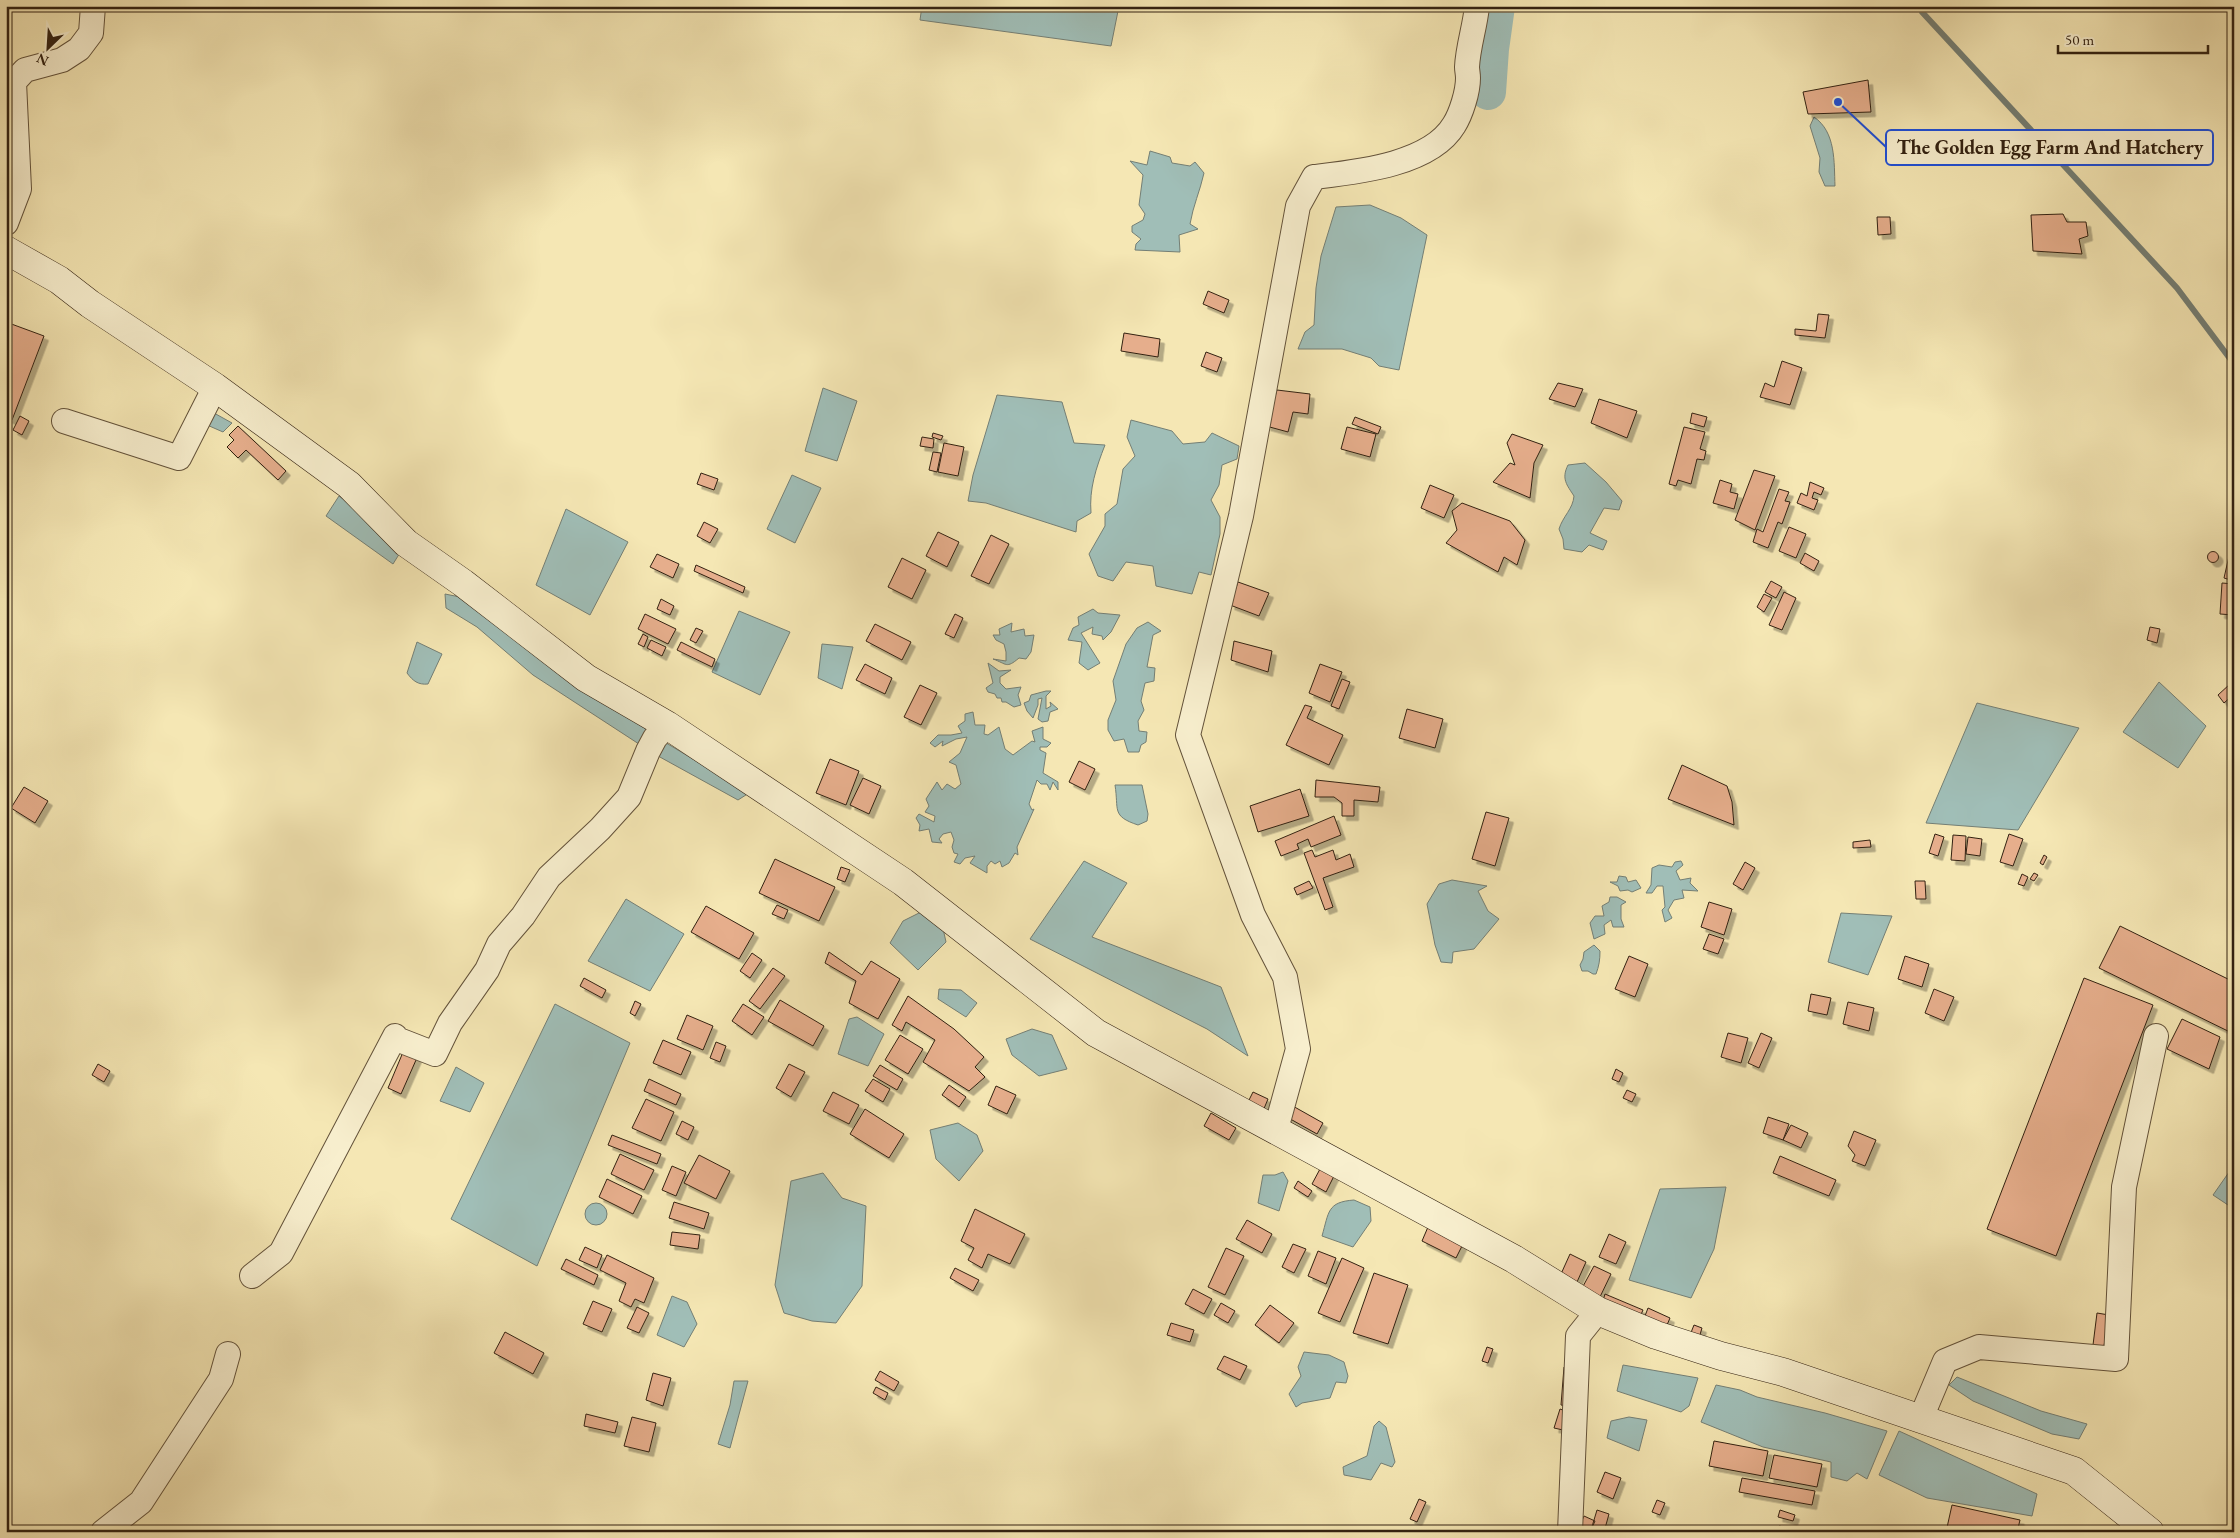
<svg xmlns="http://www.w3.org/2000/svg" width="2240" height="1538" viewBox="0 0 2240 1538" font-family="'EB Garamond',serif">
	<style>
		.water { fill: #a0beb7; stroke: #747f75 }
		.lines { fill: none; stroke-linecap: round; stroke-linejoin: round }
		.stream { stroke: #747f75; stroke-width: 6 }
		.river { stroke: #a0beb7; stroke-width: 36 }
		.building { fill: #e6ae8c; stroke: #322111; filter: url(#shadow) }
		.street-casing { stroke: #63523a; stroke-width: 26 }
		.secondary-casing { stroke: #322111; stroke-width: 29 }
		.street { stroke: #f8efce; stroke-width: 24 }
		.secondary { stroke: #f8efce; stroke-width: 28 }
		.leader { fill: none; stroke: #1d4ed8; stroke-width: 2 }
		.callout-dot { fill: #1d4ed8; stroke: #f8efce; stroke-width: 2 }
		.callout { fill: #f8efce; stroke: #1d4ed8; stroke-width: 2 }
		.callout-label { font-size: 20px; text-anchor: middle; font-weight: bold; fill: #322111 }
	</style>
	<defs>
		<filter id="shadow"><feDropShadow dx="4.5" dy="4.5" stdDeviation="0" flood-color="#0004"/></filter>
	</defs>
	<rect width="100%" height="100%" fill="#f5e7b4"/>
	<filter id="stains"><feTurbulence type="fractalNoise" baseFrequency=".004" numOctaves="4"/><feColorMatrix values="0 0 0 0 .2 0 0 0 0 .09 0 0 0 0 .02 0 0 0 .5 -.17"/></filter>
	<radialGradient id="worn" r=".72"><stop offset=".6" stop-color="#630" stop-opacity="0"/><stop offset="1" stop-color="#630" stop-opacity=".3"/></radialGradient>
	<path class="water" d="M922 6H1119L1111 46 920 20Z
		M1814 117C1836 132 1834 162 1835 186H1825L1819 172 1820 158 1810 126Z
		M1150 151 1170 157 1172 163 1190 166 1195 162 1204 173C1200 191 1193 206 1190 224L1198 229 1179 235 1180 252 1135 250 1136 244 1141 239 1132 232V226L1143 220 1145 214 1139 205 1143 175 1130 161 1147 165Z
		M1370 205 1401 218 1427 235 1399 370 1379 366 1371 358 1342 349H1298L1305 332 1314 325 1316 288 1321 256 1336 207Z
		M823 388 857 401 837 461 805 451Z
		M997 395 1062 402 1074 443 1105 445C1096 468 1089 489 1091 513L1077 521 1076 532 986 503 968 501 973 475Z
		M205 408 232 423 223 432 198 421Z
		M1131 420 1172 431 1183 444 1205 442 1212 433 1239 446 1237 459 1222 465 1219 485 1211 500 1220 517V534L1211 575 1199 572 1192 594 1156 586 1153 566 1126 562 1113 581 1098 576 1089 554 1105 526V514L1117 504 1123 469 1135 456 1127 437Z
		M1585 463 1606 482 1622 501 1619 510 1604 508 1590 533 1607 541 1603 550 1589 545 1582 552 1564 549 1563 539 1559 529C1563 516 1573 509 1574 496 1567 485 1561 479 1568 465Z
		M792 475 821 488 795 543 767 529Z
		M339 496 406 543 393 564 326 516Z
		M566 509 628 542 590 615 536 585Z
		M445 594 465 598 647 730 642 746 533 675 477 627 446 608Z
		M1093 609 1098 613 1120 615 1111 632 1103 640 1102 636 1092 634 1093 627 1081 633 1100 663 1088 670 1079 663 1082 642 1068 640 1073 628 1079 625 1078 617Z
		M739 611 790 632 760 695 712 672Z
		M1148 622 1161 631 1153 635 1147 667 1155 668 1154 681 1145 683 1141 701 1144 710 1138 721 1139 731 1147 732 1146 742 1141 745 1139 752H1128L1124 739 1114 741 1108 730V720L1116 700 1113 681 1126 644 1137 628Z
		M1012 623 1011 632 1024 629 1025 636 1034 635 1031 652 1026 659 1019 658C1006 669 1007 664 993 659L1006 661V652L1004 644 996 640 993 635H1000L999 629Z
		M417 642 442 654 428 684C418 685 413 681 407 673Z
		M822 644 853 647 842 689 818 678Z
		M988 663 999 671 1011 670 1000 677V683L1006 689 1021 687 1018 695 1021 705 1014 707 1006 702H1002L1001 698H997L995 694 988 692 986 688 993 683Z
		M2159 682 2206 726 2178 768 2123 732Z
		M1046 691H1051L1046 696V709L1051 706 1050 702 1058 709 1050 712 1048 721 1042 722 1038 719 1042 698 1038 699V705L1033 718 1027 711 1024 703 1029 701 1031 695Z
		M1977 703 2079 728 2018 830 1926 823Z
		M973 712 975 725H985L984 734 988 735 999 727 1005 749 1013 755 1032 741 1035 742 1032 731 1043 727V739L1051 743 1047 747H1040V750L1046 753 1043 773 1058 782V790L1053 782 1050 790 1047 784H1041L1037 780 1029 804 1032 810 1034 809 1017 847 1018 855 1015 853 1009 863 1002 867 1000 861 995 864 991 861 987 866V873L970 863 975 856 965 858 960 864 954 862 958 854 954 853 952 847 954 840 951 832 943 834 939 839 942 843 932 842 929 829 919 831 920 825 916 818 919 814 934 822 935 816 925 812 929 806 926 799 937 782 942 790 947 784 955 789 961 784 956 765 949 762 960 753 967 737 956 739 942 746 943 741 935 747 930 743 938 735H951L962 733 958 726 965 721V714Z
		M658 738 749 793 738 800 649 751Z
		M1115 785H1142L1148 814 1147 821 1138 825C1111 816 1119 810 1115 785Z
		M1084 861 1127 883 1092 937 1221 987 1248 1056 1207 1029 1030 939Z
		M1681 861 1683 865 1676 871 1680 880 1691 878 1690 883 1698 891 1682 890 1684 898 1674 900 1668 910 1672 918 1665 922 1662 910 1665 907 1663 886H1657L1652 893H1646L1651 885 1652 868 1659 865 1672 867 1675 862Z
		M1619 876 1626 877 1628 882 1636 880 1641 888 1632 892 1628 890 1620 891 1618 886 1610 882H1617Z
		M1452 880 1487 886 1478 891 1488 911 1499 919 1474 949 1453 952 1452 963 1441 962 1435 945 1427 904 1439 884Z
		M1610 897H1617L1626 902 1621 905V919L1624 927H1613L1611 920 1604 925 1605 934 1594 939 1590 923 1595 916H1604L1602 906 1609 902Z
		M626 899 684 934 650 991 588 961Z
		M923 911 942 924 946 942 918 970 890 943 903 921Z
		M1841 913 1892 916 1868 975 1828 962Z
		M1594 945 1600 951C1600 960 1599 966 1596 974H1593L1588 971H1582L1580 965 1583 959 1584 952Z
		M939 989 961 990 977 1003 966 1017 938 999Z
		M555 1004 630 1043 537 1266 451 1219Z
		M857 1017 884 1034 868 1066 838 1054 849 1019Z
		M1032 1029 1052 1035 1067 1069 1039 1076 1012 1055 1006 1039Z
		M456 1067 484 1083 470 1112 440 1101Z
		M958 1123 977 1135 983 1151 959 1181 936 1159 930 1130Z
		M2234 1165V1209L2213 1195Z
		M1283 1172 1288 1181 1279 1211 1258 1203 1263 1175H1275Z
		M823 1173 842 1198 866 1206 862 1286 836 1323 812 1321 784 1313 775 1285 791 1181Z
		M1726 1187 1714 1249 1691 1298 1629 1280 1660 1189Z
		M1354 1200 1370 1207 1371 1221 1353 1247 1322 1236C1329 1212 1327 1202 1354 1200Z
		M585 1214a11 11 0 1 1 22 0a11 11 0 1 1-22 0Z
		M672 1296 687 1302 697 1324 684 1347 657 1335Z
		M1304 1352 1329 1355 1344 1362 1348 1376 1346 1383 1336 1382 1330 1398 1302 1403 1296 1407 1289 1394 1301 1376 1298 1367Z
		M1623 1365 1698 1378 1689 1406 1681 1412 1617 1391Z
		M1957 1377 2041 1411 2087 1424 2079 1439 2052 1434 1973 1401 1949 1385Z
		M734 1381H748L730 1448 718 1444 730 1405Z
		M1716 1385 1740 1390 1757 1397 1825 1413 1887 1431 1867 1479 1857 1473 1847 1481 1831 1477V1462L1763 1447 1701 1422Z
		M1629 1417 1647 1420 1639 1451 1607 1438 1611 1421Z
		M1379 1421 1386 1427 1395 1462 1392 1467 1381 1463 1371 1480 1344 1475 1343 1467 1367 1456 1374 1426Z
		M1899 1431 2037 1494 2032 1516 1927 1498 1879 1475Z"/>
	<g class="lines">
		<path class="stream" d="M1920 6 1922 12 2177 288 2234 364"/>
		<path class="river" d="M1488 92 1491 49 1497 6"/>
	</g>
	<path class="building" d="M1868 80 1871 112 1808 114 1803 92Z
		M2063 214 2067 222H2086L2088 236 2079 239 2082 254 2033 251 2031 215Z
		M1877 217H1890L1891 234 1878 235Z
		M1208 291 1229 300 1224 313 1203 304Z
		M1818 314 1829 315 1825 338 1795 335V329L1816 331Z
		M6 322 44 336 12 420 6 418Z
		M1124 333 1160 339 1158 357 1121 351Z
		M1206 352 1222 358 1217 372 1201 366Z
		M1782 361 1802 368 1790 405 1760 397 1765 383 1774 387Z
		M1558 383 1583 389 1575 407 1549 399Z
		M1277 390 1310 394 1308 414 1293 412 1288 432 1266 426Z
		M1599 399 1637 411 1627 438 1591 423Z
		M1692 413 1707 417 1704 427 1690 423Z
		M20 416 29 421 22 435 13 430Z
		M1355 417 1381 427 1378 434 1352 424Z
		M238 426 286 471 278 480 246 450 238 458 227 447 234 440 229 435Z
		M1347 427 1376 434 1370 457 1341 449Z
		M1684 427 1705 432 1700 449 1706 451 1704 460 1697 459 1691 484 1678 480 1676 486 1669 484Z
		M933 433 943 436 941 440 932 437Z
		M1512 434 1543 445 1534 463 1530 498 1493 482 1510 463 1515 465 1507 443Z
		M922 437 934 439 933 448 920 446Z
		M944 443 964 447 958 476 938 472Z
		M933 452 941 453 937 472 929 470Z
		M1754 470 1775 476 1755 530 1735 520Z
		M701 473 718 479 714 490 697 484Z
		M1720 480 1732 484 1730 492 1738 494 1734 509 1713 503Z
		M1810 482 1824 488 1821 495 1814 492 1812 498 1818 500 1814 510 1797 503 1801 493 1807 496Z
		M1430 485 1454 495 1444 518 1421 508Z
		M1779 489 1789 492 1785 501 1790 502 1782 524 1778 522 1768 548 1753 542 1757 529 1763 532Z
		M1462 503 1510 521 1525 540 1517 565 1504 557 1498 572 1446 543 1457 530 1452 511Z
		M704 522 718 529 710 543 697 536Z
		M1789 527 1806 534 1796 558 1779 551Z
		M938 532 959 542 947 567 926 556Z
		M991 535 1009 544 989 584 971 576Z
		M2207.5 557a5.5 5.5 0 1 1 11 0a5.5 5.5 0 1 1-11 0Z
		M1805 553 1819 561 1814 571 1800 563Z
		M657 554 679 564 673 578 650 567Z
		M2229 556 2234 557V581L2224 578Z
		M902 558 926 570 912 599 888 587Z
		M696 565 745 587 743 593 694 571Z
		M1771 581 1782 587 1776 598 1765 592Z
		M1238 582 1269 593 1259 616 1230 605Z
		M2222 583 2234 584V615L2220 614Z
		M1784 592 1796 598 1782 630 1769 625Z
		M1764 594 1772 598 1764 612 1757 607Z
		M661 599 674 606 670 615 657 609Z
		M645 614 676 629 668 644 638 629Z
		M955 614 963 618 954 638 945 634Z
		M875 624 911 642 902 660 866 641Z
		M2150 627 2160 629 2157 643 2147 640Z
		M696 628 703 631 696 643 690 640Z
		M643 634 648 637 644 647 638 644Z
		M651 640 666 647 662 656 647 648Z
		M1234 641 1272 651 1268 672 1231 660Z
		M681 642 715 659 712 667 677 650Z
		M865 664 892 678 885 694 856 680Z
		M1320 664 1342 672 1330 702 1309 693Z
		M1342 679 1350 682 1339 709 1331 706Z
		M2230 684 2234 687V694L2224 703 2218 695Z
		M920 685 937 693 921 725 904 717Z
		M1305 705 1312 707 1307 718 1343 735 1329 765 1286 745Z
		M1407 709 1443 719 1435 748 1399 738Z
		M830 759 859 771 846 805 816 793Z
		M1079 761 1095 769 1085 790 1069 782Z
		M1682 765 1727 786 1732 802 1734 825 1668 799Z
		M863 778 881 786 869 814 850 805Z
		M1316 780 1380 787 1378 802 1354 800V816H1342V803L1334 797H1315Z
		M24 787 48 801 35 823 11 808Z
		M1300 789 1309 816 1258 832 1250 806Z
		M1486 812 1509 818 1495 866 1472 859Z
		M1334 816 1341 835 1311 847 1308 839 1297 844 1299 849 1281 856 1275 841Z
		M1935 834 1944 837 1938 856 1929 853Z
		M2009 834 2023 839 2013 866 2000 862Z
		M1953 835 1966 836 1965 861 1951 860Z
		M1968 837 1982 839 1980 856 1966 854Z
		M1870 840 1871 847 1853 848V842Z
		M1312 850 1315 857 1333 850 1336 860 1350 854 1354 867 1323 878 1333 907 1325 910 1304 853Z
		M2044 855 2047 857 2043 865 2040 863Z
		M775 859 835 887 819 921 759 893Z
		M1745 862 1755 868 1743 890 1733 884Z
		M841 867 850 870 845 882 837 879Z
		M2034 873 2038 875 2034 881 2030 879Z
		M2022 874 2028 877 2024 886 2018 884Z
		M1309 881 1313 888 1297 895 1294 888Z
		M1915 881H1925L1926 899H1916Z
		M1709 902 1732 909 1724 935 1701 927Z
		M777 905 788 910 784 919 772 914Z
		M706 906 754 933 739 959 691 932Z
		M2120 926 2234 982V1034L2099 968Z
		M1709 934 1724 939 1718 954 1703 949Z
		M829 952 862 975 871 961 900 979 878 1019 849 1003 856 981 825 963Z
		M752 953 762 960 750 978 740 971Z
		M1629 956 1648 964 1635 997 1615 989Z
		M1905 956 1929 964 1922 987 1898 979Z
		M773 968 785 976 760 1009 749 1001Z
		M584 978 606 990 602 998 580 986Z
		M2084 978 2153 1005 2056 1256 1987 1229Z
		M1934 989 1954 997 1944 1021 1925 1013Z
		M1811 994 1831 998 1827 1015 1808 1011Z
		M908 996 954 1029 984 1057 975 1067 985 1077 969 1091 923 1062 935 1040 906 1022 902 1031 892 1025Z
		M780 1000 824 1026 813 1046 768 1021Z
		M635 1001 641 1004 635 1016 630 1013Z
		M1848 1002 1874 1008 1869 1031 1843 1024Z
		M743 1004 764 1017 752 1035 732 1021Z
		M687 1015 713 1026 703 1050 677 1039Z
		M2182 1019 2220 1037 2209 1069 2167 1049Z
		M1728 1033 1748 1038 1741 1063 1721 1057Z
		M1761 1033 1772 1038 1759 1068 1748 1063Z
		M900 1035 923 1049 908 1074 885 1060Z
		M663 1040 691 1052 681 1075 653 1063Z
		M716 1042 726 1046 720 1062 710 1058Z
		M406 1045 420 1051 401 1094 388 1088Z
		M98 1064 110 1071 104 1082 92 1075Z
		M789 1064 805 1072 791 1097 776 1088Z
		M880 1065 903 1079 897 1090 873 1076Z
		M1616 1069 1623 1073 1619 1082 1612 1079Z
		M649 1079 681 1094 676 1105 644 1091Z
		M873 1079 890 1089 883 1102 865 1091Z
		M949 1085 966 1097 959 1107 942 1095Z
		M996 1086 1016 1095 1007 1114 988 1105Z
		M1627 1090 1636 1094 1632 1102 1623 1098Z
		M833 1092 859 1105 849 1124 823 1111Z
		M1253 1092 1268 1099 1263 1111 1247 1104Z
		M646 1099 674 1112 661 1141 632 1128Z
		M1291 1105 1323 1123 1317 1134 1285 1116Z
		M865 1109 904 1134 889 1158 850 1134Z
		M1211 1113 1236 1128 1229 1140 1204 1126Z
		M1768 1117 1789 1124 1783 1140 1763 1133Z
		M682 1121 694 1127 688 1140 676 1134Z
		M1791 1125 1808 1133 1801 1148 1783 1140Z
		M1854 1131 1876 1140 1865 1166 1852 1161 1855 1155 1848 1146Z
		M612 1135 661 1154 657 1164 608 1145Z
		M620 1154 654 1170 644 1190 611 1174Z
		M699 1155 730 1171 716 1199 684 1183Z
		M1780 1156 1836 1180 1829 1196 1773 1173Z
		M672 1166 686 1172 676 1196 662 1190Z
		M1320 1169 1334 1176 1326 1192 1312 1184Z
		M607 1179 642 1196 633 1214 599 1197Z
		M1298 1181 1312 1191 1308 1197 1294 1188Z
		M674 1202 709 1213 704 1229 669 1218Z
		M975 1209 1025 1234 1010 1264 988 1254 982 1268 968 1260 974 1248 961 1241Z
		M1247 1220 1272 1234 1262 1253 1236 1239Z
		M1428 1227 1463 1244 1456 1258 1422 1241Z
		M672 1232 700 1235 698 1249 670 1245Z
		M1609 1234 1626 1242 1616 1264 1599 1257Z
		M1293 1244 1306 1249 1294 1273 1282 1267Z
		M585 1247 602 1255 597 1268 579 1260Z
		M1226 1248 1244 1256 1225 1295 1208 1287Z
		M1318 1251 1336 1258 1326 1284 1308 1276Z
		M1570 1254 1586 1262 1577 1282 1561 1274Z
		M607 1255 654 1278 644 1303 635 1299 631 1307 619 1301 626 1283 600 1270Z
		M1342 1258 1364 1268 1340 1322 1318 1313Z
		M566 1259 598 1275 594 1285 561 1269Z
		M1594 1266 1611 1274 1599 1299 1581 1290Z
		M955 1268 979 1280 973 1291 950 1278Z
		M1374 1273 1408 1285 1388 1344 1353 1333Z
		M1193 1289 1212 1299 1204 1314 1185 1304Z
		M1605 1294 1643 1310 1639 1319 1602 1304Z
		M593 1301 612 1309 602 1332 583 1324Z
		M1221 1303 1235 1311 1228 1323 1214 1315Z
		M1270 1305 1294 1323 1279 1343 1255 1325Z
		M637 1307 649 1313 639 1333 627 1328Z
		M1648 1308 1670 1318 1667 1325 1645 1316Z
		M2097 1313 2109 1315 2104 1346 2093 1345Z
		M1171 1323 1194 1330 1190 1342 1167 1335Z
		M1694 1325 1702 1328 1699 1338 1690 1335Z
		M505 1332 544 1353 533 1374 494 1353Z
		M1487 1347 1493 1349 1488 1363 1482 1361Z
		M1224 1356 1247 1366 1240 1380 1217 1369Z
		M1564 1367H1570L1567 1406 1561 1405Z
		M880 1371 899 1382 894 1391 875 1380Z
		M653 1373 671 1378 663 1406 646 1400Z
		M876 1387 888 1393 885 1400 873 1393Z
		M1560 1409 1568 1412 1563 1430 1554 1428Z
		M586 1414 618 1422 615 1433 584 1426Z
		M632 1417 656 1423 649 1452 624 1446Z
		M1714 1441 1768 1451 1763 1476 1709 1466Z
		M1774 1455 1822 1464 1817 1487 1769 1478Z
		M1605 1472 1621 1478 1613 1499 1597 1492Z
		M1742 1478 1815 1491 1812 1505 1739 1492Z
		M1419 1499 1426 1502 1417 1522 1410 1519Z
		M1657 1500 1665 1503 1660 1515 1652 1512Z
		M1952 1505 2020 1520 2017 1532H1946Z
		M1597 1510 1609 1514 1604 1532 1591 1530Z
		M1780 1510 1795 1515 1793 1521 1778 1517Z
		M1584 1516 1595 1521 1591 1530 1580 1525Z
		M1607 1526 1617 1531V1532H1604Z
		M1779 1526 1809 1532H1778Z"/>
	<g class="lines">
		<g class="street-casing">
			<path id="street" d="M6 223 19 189 14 82 25 70 62 60 79 49 91 33 93 6
				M64 421 179 458 215 387
				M1276 1129 1298 1049 1285 977 1253 915 1188 735 1241 516 1298 206 1314 177C1356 172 1430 165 1454 125 1461 114 1468 92 1468 78 1468 74 1467 70 1467 67 1468 46 1475 27 1477 6
				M252 1276 281 1253 395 1036 394 1038 435 1054 450 1023 487 970 499 944 523 916 549 877 600 829 629 797 648 751 655 738 667 725
				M1921 1418 1945 1361 1979 1347 2116 1359 2124 1187 2156 1036
				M103 1532 141 1502 221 1379 228 1354
				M1570 1532 1578 1336 1598 1311"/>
		</g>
		<g class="secondary-casing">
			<path id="secondary" d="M6 250 59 280 90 304 215 387 349 485 406 543 463 583 586 678 667 725 903 882 1096 1033 1514 1259 1598 1311 1656 1335 1721 1356 1783 1372 2074 1471 2150 1532"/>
		</g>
		<use href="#street" class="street"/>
		<use href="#secondary" class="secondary"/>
	</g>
	<path class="leader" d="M1838 102L1886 147"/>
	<circle class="callout-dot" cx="1838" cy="102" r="5"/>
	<rect class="callout" x="1886" y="130" width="327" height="35" rx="5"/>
	<g class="callout-label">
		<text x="2050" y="154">The Golden Egg Farm And Hatchery</text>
	</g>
	<rect width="2240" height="1538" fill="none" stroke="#f5e7b4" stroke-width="25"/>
	<rect x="8" y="8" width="2225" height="1523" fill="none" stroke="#322111" stroke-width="2.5"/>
	<rect x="12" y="12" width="2215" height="1513" fill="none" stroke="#322111"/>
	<g transform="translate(48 48) rotate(205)" stroke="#f8efce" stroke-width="4" paint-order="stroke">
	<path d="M0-4L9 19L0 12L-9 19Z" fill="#322111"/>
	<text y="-8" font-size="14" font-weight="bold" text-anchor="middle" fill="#322111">N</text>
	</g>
	<path d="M2058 45v8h150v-8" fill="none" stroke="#322111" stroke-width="2.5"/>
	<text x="2065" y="45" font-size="15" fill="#322111" stroke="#f8efce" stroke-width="4" paint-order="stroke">50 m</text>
	<rect width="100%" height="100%" filter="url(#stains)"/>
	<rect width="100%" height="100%" fill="url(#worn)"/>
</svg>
